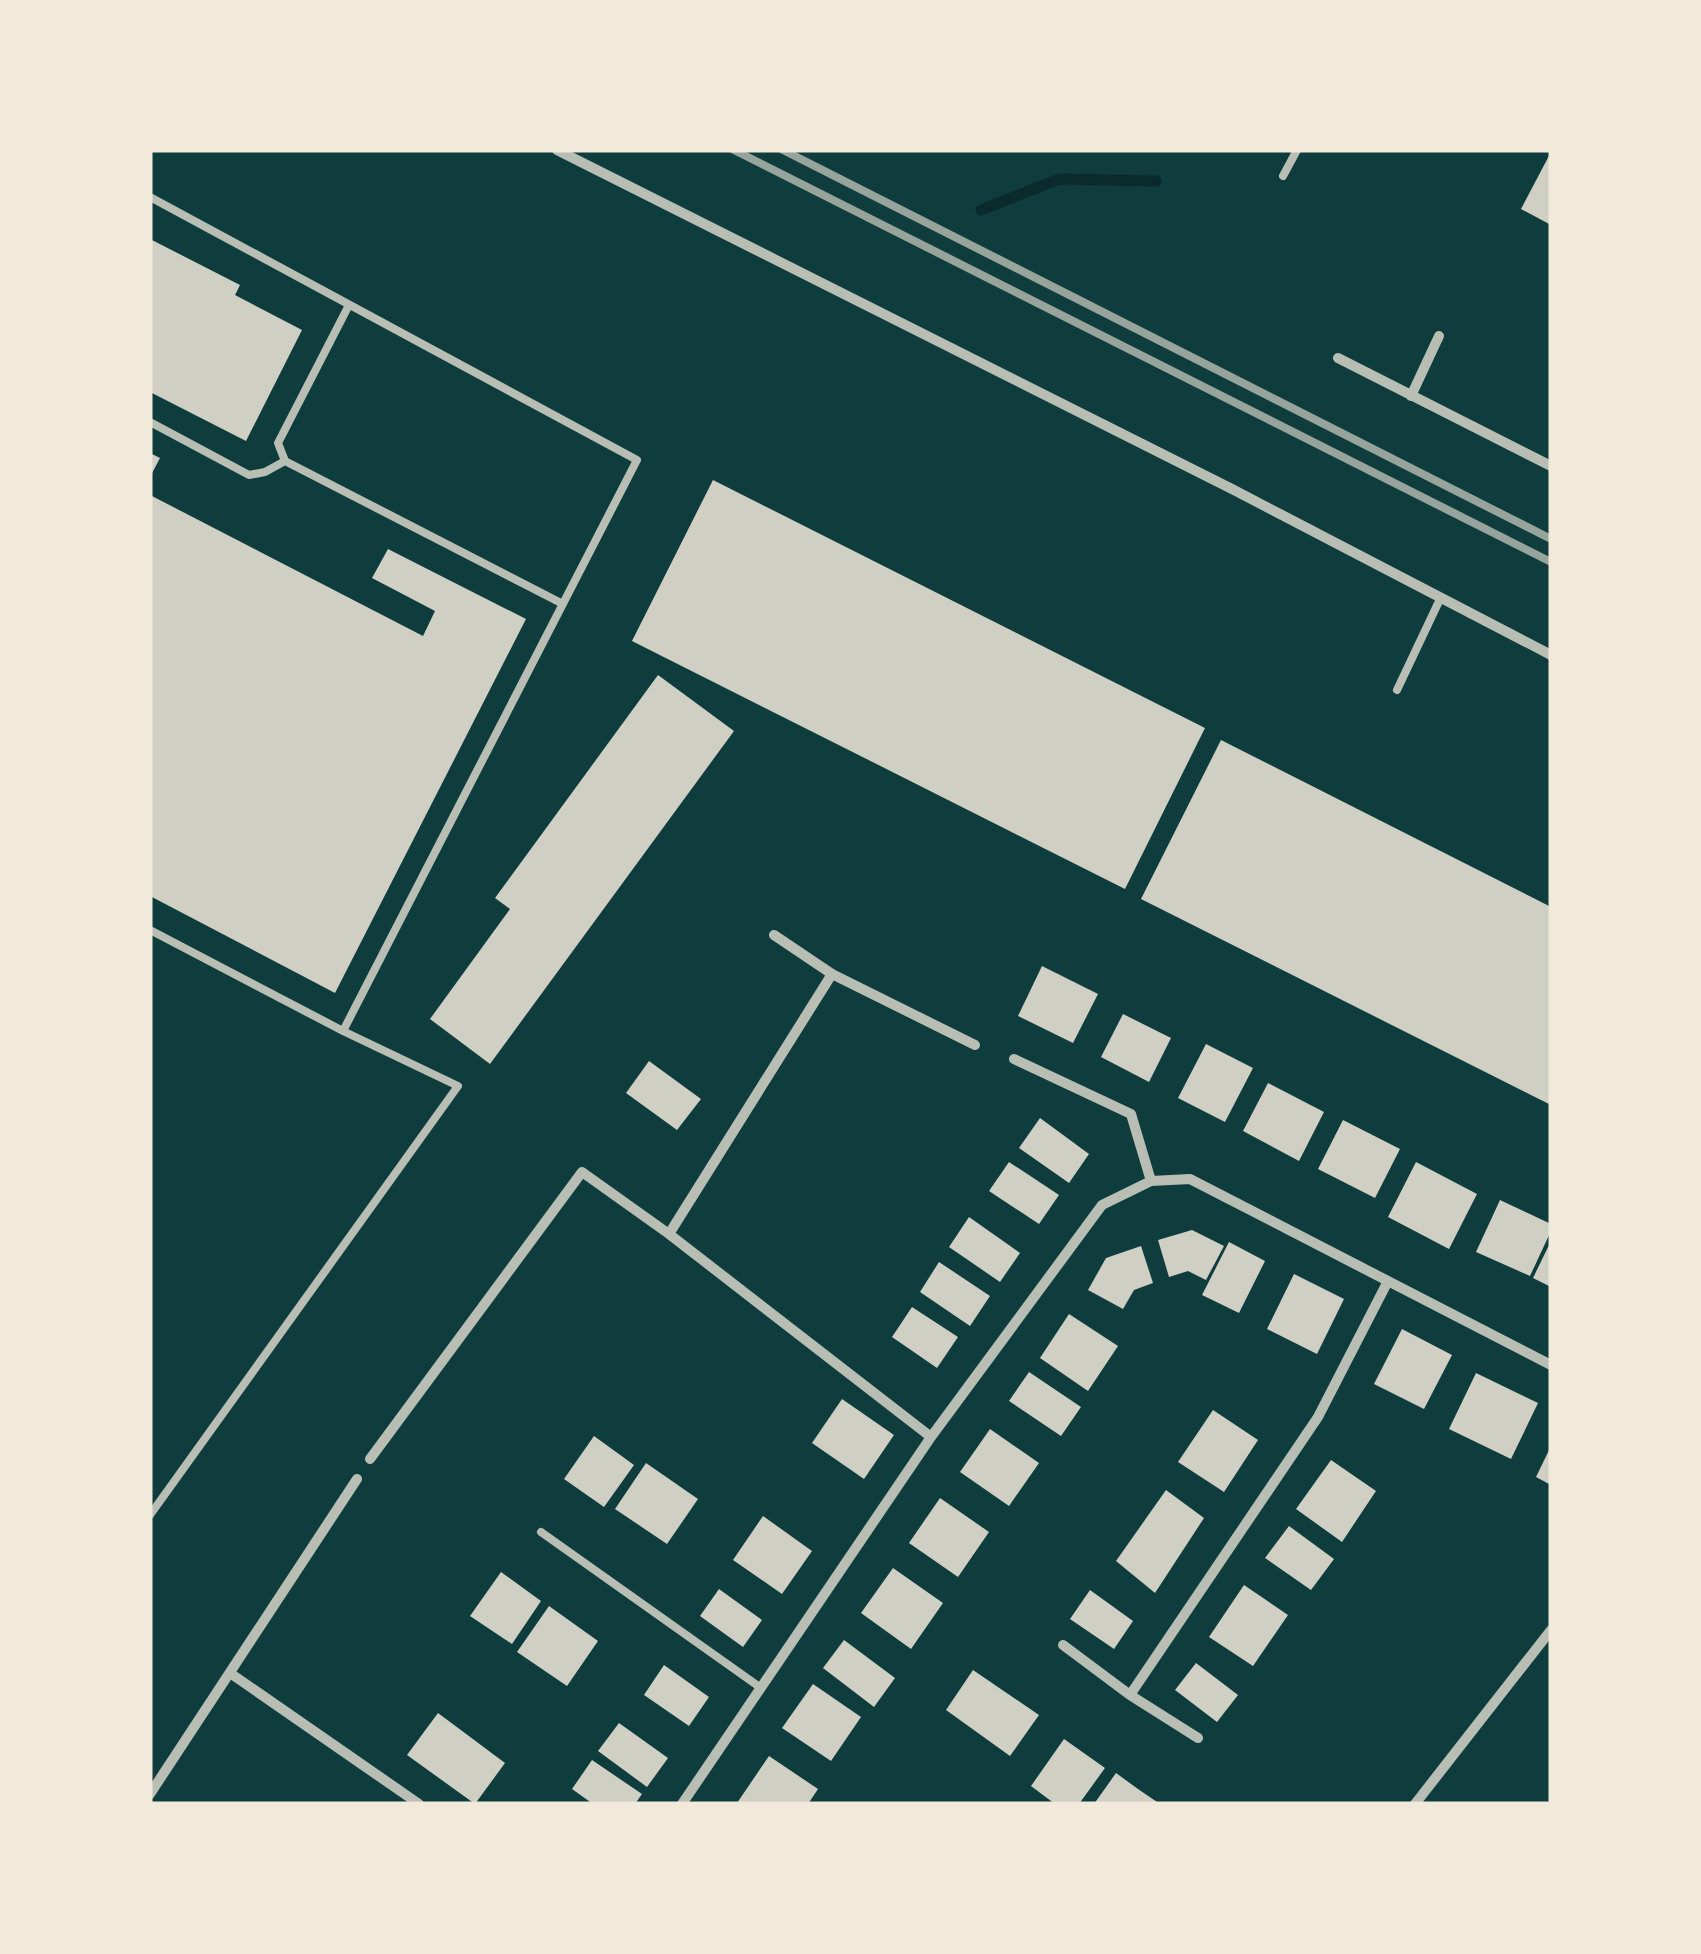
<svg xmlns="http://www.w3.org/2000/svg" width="1701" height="1954" viewBox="0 0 1701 1954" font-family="Figtree,sans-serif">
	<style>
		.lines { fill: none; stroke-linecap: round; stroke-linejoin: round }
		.stream { stroke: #0a2a2b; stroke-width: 11 }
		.building { fill: #cfcfc3 }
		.service { stroke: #b8beb3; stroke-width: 8 }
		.minor { stroke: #b8beb3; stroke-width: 10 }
		.rail { stroke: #97a49c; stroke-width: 8 }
	</style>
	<rect width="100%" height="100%" fill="#0f3d3e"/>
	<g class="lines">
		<path class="stream" d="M981 210 1059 179 1156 181"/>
	</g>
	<path class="building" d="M1551 152V225L1521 209Z
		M150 239 240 285 235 295 302 330 246 441 150 392Z
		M150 453 160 458 150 477Z
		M713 480 1205 728 1125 889 632 641Z
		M150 495 423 636 435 611 372 578 388 549 526 619 335 993 150 896Z
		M658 675 734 731 490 1064 430 1019 510 909 495 898Z
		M1221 740 1551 907V1105L1141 899Z
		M1042 966 1098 994 1073 1043 1018 1016Z
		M1123 1014 1171 1038 1149 1082 1101 1057Z
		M1206 1044 1253 1068 1225 1122 1178 1098Z
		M649 1061 701 1099 677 1130 626 1093Z
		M1268 1083 1324 1112 1299 1161 1243 1131Z
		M1040 1118 1089 1154 1069 1183 1019 1148Z
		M1343 1120 1400 1149 1375 1198 1318 1169Z
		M1009 1162 1059 1195 1039 1224 989 1191Z
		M1416 1162 1477 1194 1449 1249 1388 1217Z
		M1500 1200 1551 1224V1231L1530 1276 1476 1252Z
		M969 1217 1020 1253 1000 1282 949 1247Z
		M1192 1230 1224 1246 1206 1280 1188 1271 1169 1277 1158 1240Z
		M1551 1241V1287L1533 1278Z
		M1229 1242 1265 1261 1239 1313 1202 1295Z
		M1141 1246 1153 1283 1134 1290 1123 1309 1088 1290 1106 1258Z
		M939 1262 990 1296 970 1326 920 1292Z
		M1294 1274 1344 1299 1317 1354 1267 1329Z
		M912 1307 958 1337 937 1368 892 1337Z
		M1069 1314 1118 1346 1088 1391 1040 1358Z
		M1402 1329 1452 1355 1424 1409 1374 1384Z
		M1029 1372 1081 1407 1061 1436 1009 1401Z
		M1476 1373 1538 1403 1511 1459 1449 1429Z
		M842 1399 894 1435 864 1479 812 1443Z
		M1213 1410 1258 1440 1224 1492 1178 1462Z
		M990 1429 1039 1463 1009 1506 960 1472Z
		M594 1436 634 1465 604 1507 564 1479Z
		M1551 1446V1485L1536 1477Z
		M1331 1460 1376 1491 1342 1542 1296 1509Z
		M646 1463 698 1499 667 1544 615 1509Z
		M1166 1490 1204 1518 1155 1593 1116 1561Z
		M940 1498 989 1532 958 1577 909 1543Z
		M763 1516 812 1551 782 1594 733 1560Z
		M1289 1526 1334 1559 1311 1590 1265 1558Z
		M893 1568 943 1603 911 1649 861 1613Z
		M501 1572 541 1601 512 1644 470 1616Z
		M1244 1585 1288 1615 1253 1666 1209 1637Z
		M719 1589 762 1620 743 1647 700 1616Z
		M1090 1590 1133 1621 1114 1649 1070 1619Z
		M549 1606 598 1641 567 1686 517 1652Z
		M844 1640 895 1678 874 1707 823 1668Z
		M1196 1663 1238 1695 1217 1722 1175 1690Z
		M664 1665 709 1697 689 1726 644 1695Z
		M973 1670 1039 1715 1010 1756 946 1710Z
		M813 1684 861 1717 831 1761 782 1728Z
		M438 1713 505 1763 475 1804 407 1755Z
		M619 1723 668 1758 647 1787 598 1751Z
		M1064 1739 1105 1768 1079 1804H1055L1031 1786Z
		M769 1756 818 1789 808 1804 737 1803Z
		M592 1760 642 1794 635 1804H593L572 1789Z
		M1116 1773 1138 1789 1160 1804H1094Z"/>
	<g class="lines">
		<path class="service" d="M1283 176 1297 150
			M150 197 637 460 343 1031
			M349 305 278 443 285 461 563 604
			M150 422 249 475 265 472 285 461
			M1397 690 1441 597
			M150 930 343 1031 458 1086 150 1515
			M541 1532 761 1688"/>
		<path class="minor" d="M557 150 1232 489 1551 655
			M1338 358 1551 466
			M1411 396 1439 336
			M832 974 975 1045
			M1014 1059 1131 1114 1151 1181
			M669 1234 832 974 774 935
			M370 1459 582 1172 669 1234 931 1437
			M1063 1645 1130 1695 1318 1417 1388 1281
			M230 1673 419 1804
			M1130 1695 1198 1738
			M150 1794 357 1479
			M682 1804 931 1437 1102 1205 1151 1181 1190 1179 1551 1365
			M1415 1804 1551 1630"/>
		<path class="rail" d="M734 150 1551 562
			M783 150 1551 539"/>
	</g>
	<rect width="1701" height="1954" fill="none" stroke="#f1e9da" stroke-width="305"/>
</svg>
